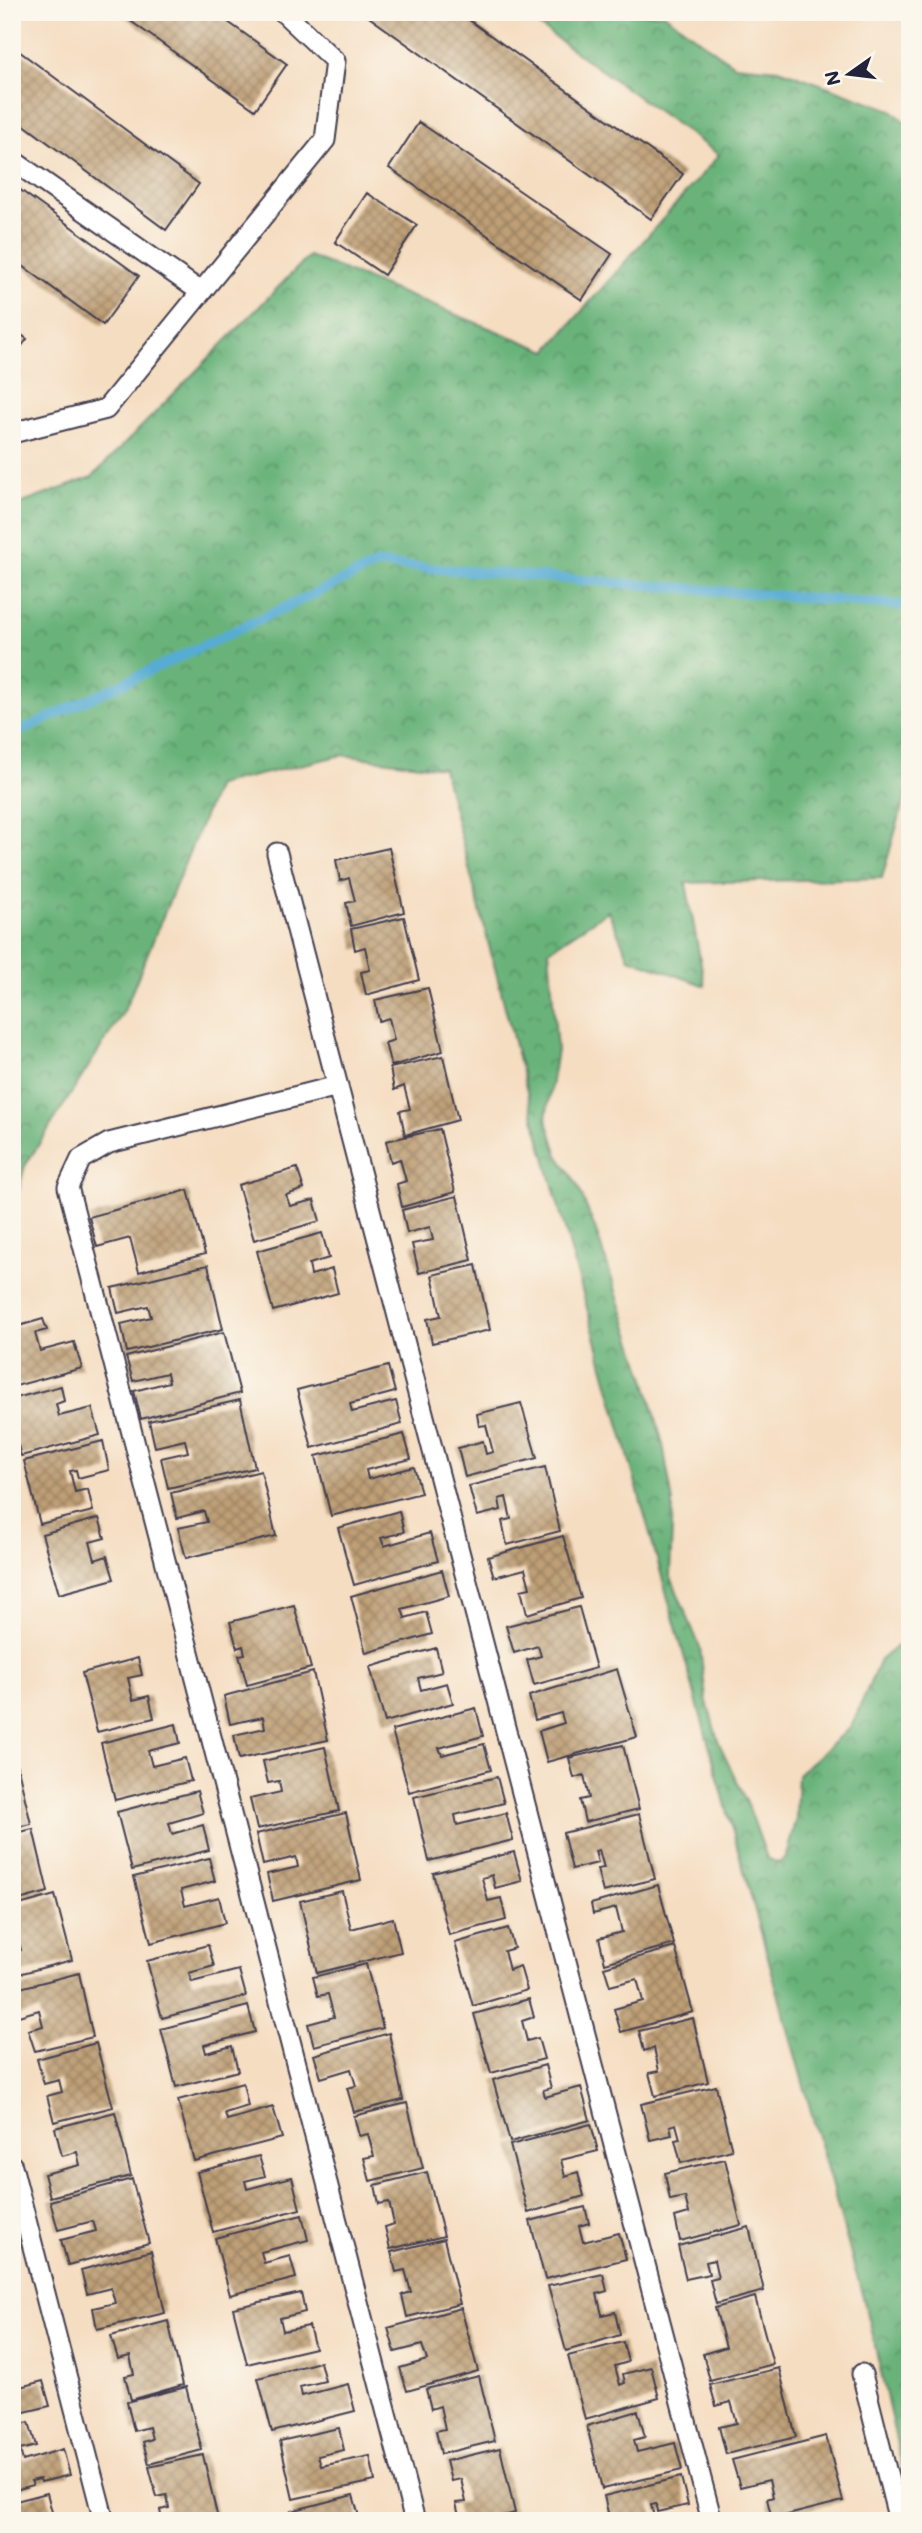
<svg xmlns="http://www.w3.org/2000/svg" width="922" height="2533" viewBox="0 0 922 2533" font-family="Mali,sans-serif">
	<style>
		.forest { fill: url(#forest-crowns); stroke: #466a5a; stroke-width: 2 }
		.lines { fill: none; stroke-linecap: round; stroke-linejoin: round }
		.stream { stroke: #57acd3; stroke-width: 10 }
		.building { fill: url(#building-cross-hatch) }
		.service-casing { stroke: #423e4f; stroke-width: 23 }
		.service { stroke: #fff; stroke-width: 19 }
	</style>
	<defs>
		<pattern id="forest-crowns" width="20" height="18" patternUnits="userSpaceOnUse" patternTransform="scale(1.75)"><rect width="20" height="18" fill="#69b37a"/><path d="M2 6a3 3 0 1 1 6 0M12 15a3 3 0 1 1 6 0" fill="none" stroke="#569165"/></pattern>
		<pattern id="building-cross-hatch" width="8" height="8" patternUnits="userSpaceOnUse" patternTransform="scale(1.75)"><rect width="8" height="8" fill="#be9f76"/><path d="M0 0l8 8M0 8l8-8" fill="none" stroke="#9a8162"/></pattern>
	</defs>
	<rect width="100%" height="100%" fill="#fbf7ec"/>
	<filter id="ink" filterUnits="userSpaceOnUse"><feTurbulence type="fractalNoise" baseFrequency=".0143" numOctaves="2"/><feDisplacementMap in="SourceGraphic" scale="14" xChannelSelector="R" yChannelSelector="G"/><feConvolveMatrix kernelMatrix="1 2 1 2 8 2 1 2 1" color-interpolation-filters="sRGB"/></filter>
	<filter id="wash" filterUnits="userSpaceOnUse"><feTurbulence type="fractalNoise" baseFrequency=".00686" numOctaves="4" result="noise"/><feDisplacementMap in="SourceGraphic" scale="28" xChannelSelector="R" yChannelSelector="G"/><feGaussianBlur stdDeviation="1.57" result="paint"/><feColorMatrix in="noise" values="0 0 0 0 0 0 0 0 0 0 0 0 0 0 0 0 0 1.4 0 .05"/><feComposite in="paint" operator="in"/></filter>
	<g filter="url(#wash)">
		<rect width="100%" height="100%" fill="#f5ddc1"/>
		<path class="forest" d="M520 12 664 14 734 65 779 69 892 110 910 127V780L882 878 686 883 705 986 629 958 608 911 549 950 557 1050 546 1118 558 1155 577 1184 596 1231 646 1382 663 1444 673 1503 670 1575 700 1647 706 1698 718 1741 748 1805 767 1858 778 1863 785 1859 796 1818 798 1774 851 1727 880 1660 910 1635V2503L870 2323 532 1111 443 768 342 755 217 785 124 1011 25 1166 12 1215V507L92 477 309 256 547 351 719 155Z"/>
		<g class="lines">
			<path class="stream" d="M12 735 378 564 910 606"/>
		</g>
		<g id="blocks">
			<path class="building" d="M118 12H214L287 64 255 110Z
				M362 12H458L683 174 651 219Z
				M12 46 199 184 166 230 12 116Z
				M419 122 612 254 582 300 389 168Z
				M12 184 139 276 103 325 12 258Z
				M367 193 417 225 384 275 335 242Z
				M12 328 27 339 12 359Z
				M389 848 404 912 351 926 346 903 355 901 349 878 340 881 336 860Z
				M404 917 419 980 366 995 361 972 370 970 365 947 355 950 351 929Z
				M428 988 443 1051 391 1066 385 1043 394 1040 389 1018 379 1021 375 1000Z
				M443 1056 458 1120 405 1135 400 1111 410 1109 404 1086 394 1090 390 1068Z
				M440 1129 455 1192 402 1207 397 1184 406 1181 400 1159 391 1162 386 1141Z
				M297 1168 304 1189 286 1195 290 1206 314 1200 320 1221 254 1240 238 1185Z
				M188 1190 205 1254 139 1272 130 1238 97 1247 89 1217Z
				M457 1196 472 1260 419 1273 412 1244 433 1240 430 1227 407 1233 402 1210Z
				M322 1233 329 1258 309 1264 311 1275 332 1269 338 1293 273 1311 257 1251Z
				M208 1265 223 1329 127 1352 121 1324 151 1317 148 1306 118 1313 112 1288Z
				M476 1265 490 1330 432 1343 427 1319 441 1316 432 1275Z
				M43 1319 47 1330 35 1333 40 1351 74 1342 82 1368 12 1387V1328Z
				M224 1332 240 1393 141 1419 134 1391 169 1382 167 1373 133 1381 126 1357Z
				M388 1366 395 1392 350 1404 352 1412 396 1401 402 1424 312 1448 297 1390Z
				M61 1386 64 1401 56 1404 59 1416 92 1408 100 1435 21 1456 12 1424V1399Z
				M240 1400 255 1468 168 1488 161 1458 188 1452 185 1440 155 1447 149 1421Z
				M521 1403 537 1458 465 1477 458 1448 483 1441 486 1454 493 1452 486 1425 479 1426 477 1414Z
				M404 1434 411 1459 366 1470 368 1479 414 1467 421 1493 331 1516 316 1456Z
				M103 1441 109 1470 78 1478 76 1470 70 1471 75 1492 88 1489 93 1511 40 1524 24 1461Z
				M545 1467 560 1531 507 1545 502 1521 511 1519 506 1497 499 1499 501 1510 477 1516 469 1486Z
				M261 1471 276 1536 186 1558 178 1528 207 1522 204 1511 177 1518 171 1493Z
				M399 1511 404 1532 381 1538 384 1546 430 1533 438 1561 354 1585 338 1528Z
				M99 1518 105 1538 90 1542 95 1560 107 1556 114 1579 59 1594 42 1534Z
				M563 1536 581 1598 527 1614 521 1590 530 1588 525 1569 494 1577 488 1557Z
				M442 1570 449 1596 402 1609 405 1618 426 1612 432 1634 366 1653 351 1596Z
				M294 1605 311 1668 247 1685 239 1655 245 1654 243 1646 237 1648 230 1622Z
				M579 1607 596 1668 534 1685 527 1660 541 1656 538 1646 514 1653 506 1626Z
				M436 1648 442 1672 418 1678 421 1690 447 1683 453 1703 385 1722 370 1667Z
				M138 1658 142 1675 128 1678 133 1700 149 1696 154 1718 97 1732 82 1673Z
				M617 1669 637 1737 547 1762 539 1731 564 1723 561 1713 535 1720 529 1696Z
				M313 1672 328 1740 239 1759 234 1735 265 1728 263 1717 230 1724 224 1696Z
				M476 1708 483 1736 439 1748 442 1755 484 1744 491 1770 409 1792 392 1730Z
				M176 1724 180 1743 148 1751 152 1766 185 1758 191 1781 115 1800 101 1743Z
				M623 1745 639 1809 585 1822 580 1800 589 1798 584 1775 574 1778 569 1758Z
				M325 1747 339 1811 257 1829 250 1799 281 1792 279 1781 268 1783 263 1761Z
				M12 1760H16L31 1824 12 1828Z
				M497 1777 504 1803 455 1815 457 1825 506 1813 513 1840 429 1861 414 1797Z
				M197 1791 203 1813 169 1823 172 1834 203 1825 209 1850 132 1870 117 1812Z
				M346 1813 361 1880 273 1901 267 1874 298 1867 296 1857 263 1865 256 1834Z
				M639 1814 655 1879 603 1892 597 1869 604 1868 599 1850 595 1851 598 1863 572 1869 563 1833Z
				M33 1829 48 1892 12 1902V1834Z
				M514 1852 522 1881 495 1888 492 1875 482 1878 488 1901 501 1898 506 1920 449 1935 433 1873Z
				M209 1858 215 1881 181 1890 185 1906 219 1897 225 1923 151 1943 134 1877Z
				M658 1885 674 1944 605 1963 599 1938 622 1932 616 1908 593 1914 591 1904Z
				M342 1891 351 1929 393 1918 401 1952 317 1973 300 1901Z
				M55 1895 72 1960 15 1975 12 1952 21 1950 15 1928 12 1929V1907Z
				M508 1928 514 1948 504 1951 509 1970 520 1966 527 1990 473 2006 455 1943Z
				M208 1945 214 1966 189 1973 192 1982 239 1970 246 1996 162 2018 147 1961Z
				M675 1947 693 2012 621 2032 614 2009 643 2001 637 1979 610 1986 604 1967Z
				M366 1964 383 2028 314 2046 308 2024 334 2017 328 1994 318 1996 313 1977Z
				M79 1973 93 2037 35 2051 28 2030 43 2026 39 2010 12 2018V1990Z
				M529 1999 534 2017 522 2021 527 2041 538 2038 544 2059 491 2073 474 2014Z
				M248 2006 255 2032 204 2045 206 2053 232 2046 238 2071 176 2087 161 2029Z
				M693 2018 708 2082 655 2096 649 2073 659 2071 654 2048 644 2051 639 2031Z
				M389 2033 403 2100 354 2112 347 2088 356 2086 351 2069 321 2078 314 2055Z
				M96 2043 113 2107 54 2122 47 2096 62 2092 59 2080 44 2084 37 2059Z
				M545 2065 551 2088 543 2090 545 2097 581 2087 590 2120 510 2142 493 2080Z
				M243 2083 248 2106 225 2113 227 2120 273 2107 282 2138 194 2161 178 2100Z
				M716 2086 732 2150 681 2163 675 2140 680 2139 676 2124 670 2126 672 2135 650 2140 641 2104Z
				M407 2103 423 2168 370 2181 364 2158 374 2156 368 2134 359 2136 354 2116Z
				M115 2112 131 2176 50 2197 44 2174 80 2165 77 2152 62 2156 55 2128Z
				M591 2124 598 2151 561 2160 565 2176 578 2172 584 2196 528 2213 510 2145Z
				M259 2156 265 2176 245 2181 247 2189 292 2177 300 2209 213 2232 197 2172Z
				M725 2159 741 2225 680 2241 675 2217 689 2213 685 2197 670 2200 665 2173Z
				M427 2172 444 2236 390 2249 385 2227 394 2224 389 2202 379 2204 375 2185Z
				M132 2179 149 2243 68 2265 61 2240 96 2231 93 2221 58 2230 50 2201Z
				M585 2207 589 2223 579 2226 583 2242 619 2233 626 2259 545 2279 530 2221Z
				M302 2215 308 2240 261 2252 264 2263 290 2256 296 2278 230 2295 215 2238Z
				M749 2227 764 2291 716 2304 710 2280 718 2278 714 2260 706 2262 709 2274 686 2279 678 2246Z
				M444 2239 460 2304 407 2317 402 2295 411 2292 405 2270 396 2272 391 2252Z
				M151 2251 165 2313 97 2329 93 2308 115 2303 111 2288 87 2294 81 2270Z
				M603 2274 607 2291 597 2294 602 2315 615 2312 620 2335 566 2351 548 2286Z
				M301 2293 305 2312 280 2318 283 2331 309 2326 315 2348 247 2364 233 2308Z
				M755 2297 773 2364 710 2381 703 2354 726 2347 715 2308Z
				M461 2308 478 2371 407 2391 400 2368 427 2360 422 2345 395 2352 388 2328Z
				M168 2321 183 2385 131 2400 125 2376 134 2374 130 2356 118 2359 111 2336Z
				M623 2342 628 2362 615 2366 620 2385 625 2383 623 2374 651 2367 659 2398 585 2419 568 2356Z
				M12 2360 18 2378 12 2379Z
				M320 2362 325 2381 300 2387 302 2396 348 2384 355 2411 272 2432 258 2378Z
				M779 2368 796 2437 726 2454 719 2427 737 2423 731 2402 716 2406 710 2385Z
				M479 2376 495 2441 441 2454 436 2431 445 2429 440 2406 431 2409 426 2389Z
				M43 2381 50 2406 12 2415V2389Z
				M186 2387 202 2450 149 2464 143 2442 152 2439 149 2427 134 2431 127 2402Z
				M638 2411 645 2437 634 2440 637 2452 675 2443 682 2470 602 2489 587 2426Z
				M29 2422 36 2446 20 2450 23 2461 63 2449 70 2475 41 2482 40 2479 31 2481 33 2485 12 2491V2427Z
				M339 2428 344 2450 318 2456 321 2466 370 2456 375 2481 293 2499 280 2441Z
				M826 2436 843 2501 772 2519 767 2499 773 2497 769 2480 740 2487 732 2460Z
				M500 2448 515 2513 483 2521H460L456 2503 466 2502 461 2479 451 2481 446 2461Z
				M203 2455 218 2519 162 2521 160 2510 169 2508 167 2495 157 2497 149 2467Z
				M681 2477 688 2505 657 2512 656 2504 651 2505 655 2521H610L604 2496Z
				M47 2493 53 2516 35 2521H12V2502Z
				M353 2495 360 2520 294 2521 291 2511Z"/>
		</g>
	</g>
	<g filter="url(#ink)">
		<use href="#blocks" fill-opacity="0" stroke="#423e4f" stroke-width="2"/>
		<g class="lines">
			<g class="service-casing">
				<path id="service" d="M12 160 201 292
					M12 433 106 409 325 140 335 61 283 12
					M277 853 712 2521
					M338 1086 109 1143 81 1159 68 1187 415 2521
					M12 2166 104 2521
					M862 2374 899 2521"/>
			</g>
			<use href="#service" class="service"/>
		</g>
	</g>
	<rect width="922" height="2533" fill="none" stroke="#fbf7ec" stroke-width="42"/>
	<g transform="translate(849 74) rotate(256)" stroke="#fbf7ec" stroke-width="5" paint-order="stroke">
	<path d="M0-5L12 26L0 18L-12 26Z" fill="#22223b"/>
	<text y="-10" font-size="19" font-weight="bold" text-anchor="middle" fill="#22223b">N</text>
	</g>
</svg>
